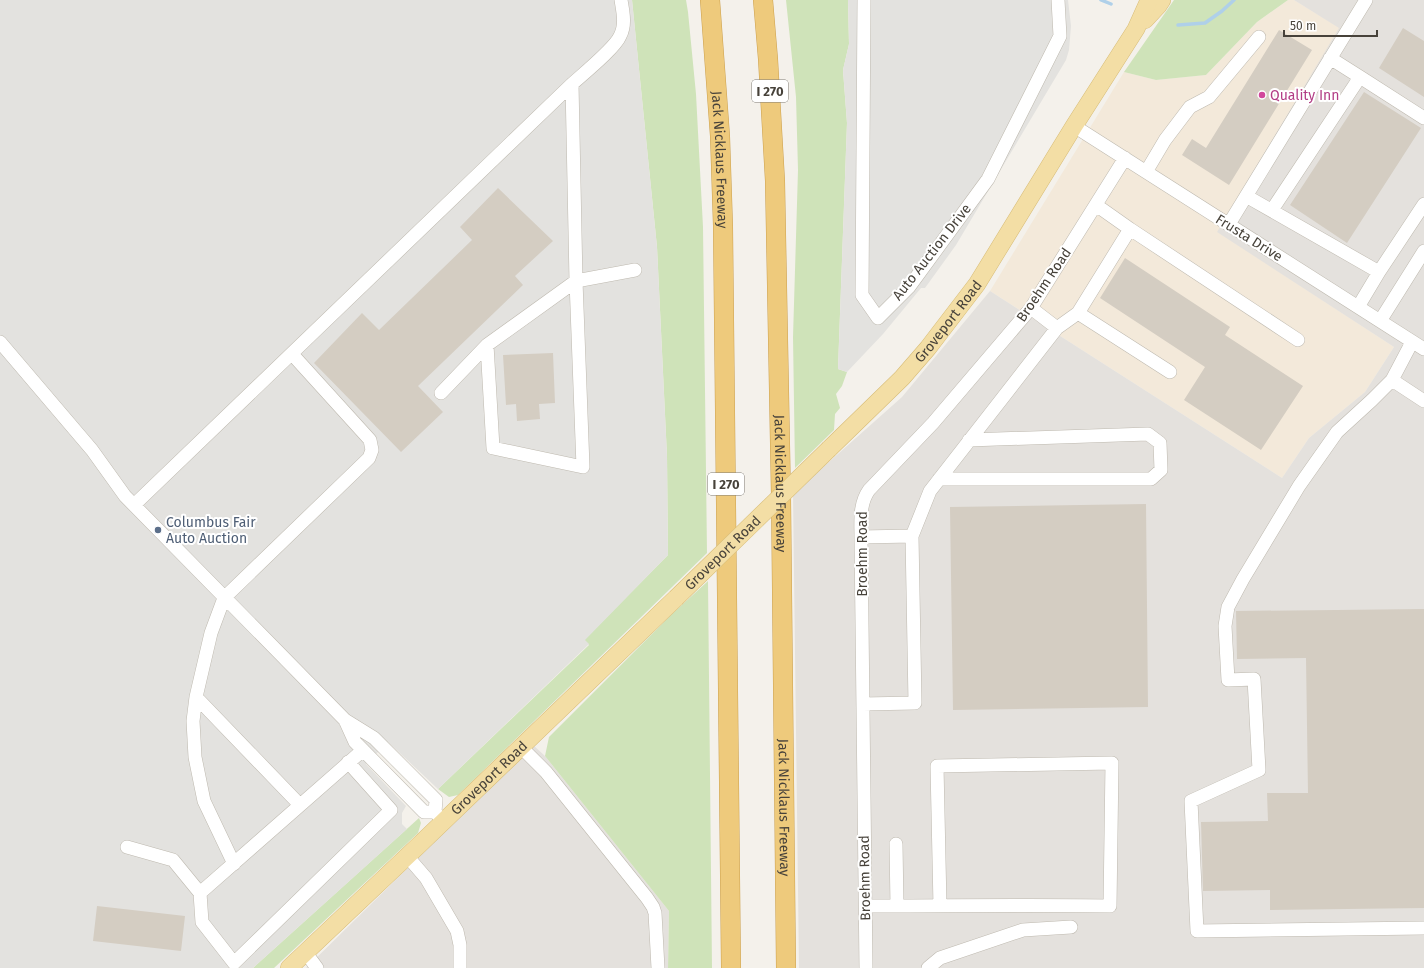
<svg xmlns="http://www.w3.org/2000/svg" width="1424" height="968" viewBox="0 0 1424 968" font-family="'Fira Sans',sans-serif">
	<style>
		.commercial { fill: #f3e9da }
		.industrial { fill: #e4e1dd }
		.green { fill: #cfe3b9 }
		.parking { fill: #e3e2df }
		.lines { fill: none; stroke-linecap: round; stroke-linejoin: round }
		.stream { stroke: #afd0e9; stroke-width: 3.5 }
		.building { fill: #d4cdc2 }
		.minor-casing { stroke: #beb9af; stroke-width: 14 }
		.major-casing { stroke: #d7bc76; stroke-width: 18 }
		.highway-casing { stroke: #cca04d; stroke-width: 20 }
		.minor { stroke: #fff; stroke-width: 13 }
		.major { stroke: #f3dea5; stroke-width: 17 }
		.highway { stroke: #eeca7c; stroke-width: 19 }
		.major-bridge-casing { stroke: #d7bc76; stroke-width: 18; stroke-linecap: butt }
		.major-bridge { stroke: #f3dea5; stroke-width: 17 }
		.hotel-dot { fill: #d1479c; stroke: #fff; stroke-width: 1.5 }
		.service-dot { fill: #5c6f8a; stroke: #fff; stroke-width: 1.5 }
		.labels { text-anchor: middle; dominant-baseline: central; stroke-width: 4; stroke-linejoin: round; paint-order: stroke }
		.shield { fill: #fff; stroke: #7e7b75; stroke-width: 1 }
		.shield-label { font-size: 13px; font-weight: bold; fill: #47423a }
		.hotel-label { font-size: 14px; fill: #b23c85; stroke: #fff; text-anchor: start }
		.street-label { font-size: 14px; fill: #47423a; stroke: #fff }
		.service-label { font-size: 14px; fill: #4e5e75; stroke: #fff; text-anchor: start }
	</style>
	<rect width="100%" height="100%" fill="#f4f1eb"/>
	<path class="commercial" d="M1288 0H1294L1340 28 1218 232 1394 347 1365 392 1309 438 1282 478 990 291 1124 72 1156 80 1206 75 1257 22Z"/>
	<path class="industrial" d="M1294 0H1424V968H799L793 494 902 397 990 291 1282 478 1309 438 1365 392 1394 347 1217 232 1339 28Z
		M533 745 545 756 669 911 668 968H306Z"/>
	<path class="green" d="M632 0H686L688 12 696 94 703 227 707 553 458 795 449 797 438 789 589 645 584 640 668 555 667 456 657 247Z
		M786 0H848L849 44 843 70 847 123 838 369 847 372 842 386 836 394 840 408 835 414 834 430 795 468 793 337 798 170 796 97Z
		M1174 0H1288L1257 22 1206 75 1156 80 1124 72Z
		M708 581 712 968H668L669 911 545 756 549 737 671 615Z
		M419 818 421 823 418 833 274 968H253Z"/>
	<path class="parking" d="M0 0H632L657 247 667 456 668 555 585 640 589 644 438 789 388 742 366 764 406 806 402 813V824L407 829 253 968H0Z
		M848 0H1068L1071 26 1069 50 1066 60 956 245 925 288H921L883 334 847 372 838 369 847 123 843 70 849 44Z"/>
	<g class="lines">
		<path class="stream" d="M1101 0 1111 4
			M1178 25 1205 23 1222 11 1234 0"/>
	</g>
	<path class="building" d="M1403 28 1424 41V97L1379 68Z
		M1279 30 1312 50 1229 185 1182 155 1192 139 1206 148Z
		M1364 92 1421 128 1347 243 1290 205Z
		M498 188 553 241 515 276 523 285 418 386 443 412 401 452 314 363 362 313 379 330 472 240 460 227Z
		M1125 258 1230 327 1225 335 1303 386 1261 450 1184 400 1205 367 1100 298Z
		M553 353 555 403 539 404 540 419 517 421 516 404 506 405 503 355Z
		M1146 504 1148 707 953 710 950 507Z
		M1424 609V908L1270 910V890L1203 891 1201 822 1268 821 1267 793H1308L1306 658 1237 659 1236 611Z
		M97 906 185 916 181 951 93 941Z"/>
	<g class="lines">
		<g class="minor-casing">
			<path id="minor" d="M864 0 862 295 878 318 909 287 988 179 1060 36 1058 0
				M1360 77 1424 118
				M1074 126 1424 349
				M1146 172 1165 140 1190 107 1209 97 1259 37
				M1246 196 1379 272 1358 307
				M1096 205 1130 229
				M1272 210 1360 77 1330 58
				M1229 224 1366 0
				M1379 272 1424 204
				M1031 308 1057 328
				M1078 313 1170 372
				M1380 321 1424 251
				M0 342 92 450 125 496 345 720
				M1412 342 1392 380 1372 400 1337 432 1299 486 1243 579 1228 607 1225 626 1228 680 1254 679 1259 770 1191 801 1197 931 1424 928
				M487 345 493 448 583 467 576 281 572 84
				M1392 380 1424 401
				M441 393 487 345 576 281 635 270
				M939 479H1151L1161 470 1160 443 1148 434 969 440
				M134 505 572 84C583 74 615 48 620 36 626 25 623 12 621 0
				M861 537 912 536
				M196 697 300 805
				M863 704 915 703 912 536 930 491 1057 328 1078 313 1130 229 1298 340
				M521 747 546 772 647 898 653 907 655 913 658 968
				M348 762 391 810 234 963 202 922 200 893 363 750
				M435 812 436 800 374 738 345 720 355 742 424 812H435L444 822
				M896 844 897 906
				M127 847 173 860 200 893
				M407 856 426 878 457 931 460 945V968
				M234 864 204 801 195 757 193 721 196 697 211 633 224 598 369 458 372 450 370 440 292 354
				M866 906C947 906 1029 905 1110 906L1112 763 937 766 940 906
				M306 953 317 968
				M866 968 861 537C861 521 859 504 869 490L933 423 1031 308 1125 158
				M928 968 940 958 1023 930 1071 927"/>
		</g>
		<g class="major-casing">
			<g id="major">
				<path d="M1145 20 1158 6 1162 0"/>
				<path id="s1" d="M829 449 902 378 928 348 977 284 1074 126 1136 29 1149 0"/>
				<path id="s2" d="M289 968 419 845 676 598"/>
			</g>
		</g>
		<g class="highway-casing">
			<g id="highway">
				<path id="s3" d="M710 0 720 136 723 226 731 968"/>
				<path id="s4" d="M763 0 768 59 775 181 781 496 786 968"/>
			</g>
		</g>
		<use href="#minor" class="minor"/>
		<use href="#major" class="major"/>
		<use href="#highway" class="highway"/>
		<g class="major-bridge-casing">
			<g id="major-bridge">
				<path id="s5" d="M676 598 829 449"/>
			</g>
		</g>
		<use href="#major-bridge" class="major-bridge"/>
	</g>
	<circle class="hotel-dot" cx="1262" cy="95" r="4"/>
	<circle class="service-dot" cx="158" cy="530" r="4"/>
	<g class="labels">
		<g class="shield">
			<rect x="752" y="80" width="36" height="22" rx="3"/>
			<rect x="708" y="473" width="36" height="22" rx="3"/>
		</g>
		<g class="shield-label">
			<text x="770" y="91">I 270</text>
			<text x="726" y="484">I 270</text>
		</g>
		<g class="hotel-label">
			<text x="1270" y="95">Quality Inn</text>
		</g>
		<g class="street-label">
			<text stroke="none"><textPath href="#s3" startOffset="160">Jack Nicklaus Freeway</textPath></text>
			<text transform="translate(1249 238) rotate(32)">Frusta Drive</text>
			<text transform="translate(932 252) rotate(-52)">Auto Auction Drive</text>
			<text transform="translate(1044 285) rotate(-56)">Broehm Road</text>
			<text stroke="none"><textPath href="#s1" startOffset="175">Groveport Road</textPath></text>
			<text stroke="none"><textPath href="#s4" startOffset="484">Jack Nicklaus Freeway</textPath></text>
			<text stroke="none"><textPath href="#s5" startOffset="65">Groveport Road</textPath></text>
			<text transform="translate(862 554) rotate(-90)">Broehm Road</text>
			<text stroke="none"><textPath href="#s2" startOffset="276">Groveport Road</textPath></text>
			<text stroke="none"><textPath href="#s4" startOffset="808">Jack Nicklaus Freeway</textPath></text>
			<text transform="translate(865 878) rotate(-91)">Broehm Road</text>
		</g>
		<g class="service-label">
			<text x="166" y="522">Columbus Fair<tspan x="166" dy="16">Auto Auction</tspan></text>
		</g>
	</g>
	<path d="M1284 30v6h93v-6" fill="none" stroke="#47423a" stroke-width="2"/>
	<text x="1290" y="30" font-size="12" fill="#47423a" stroke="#ffffff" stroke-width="3" paint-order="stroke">50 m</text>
</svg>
